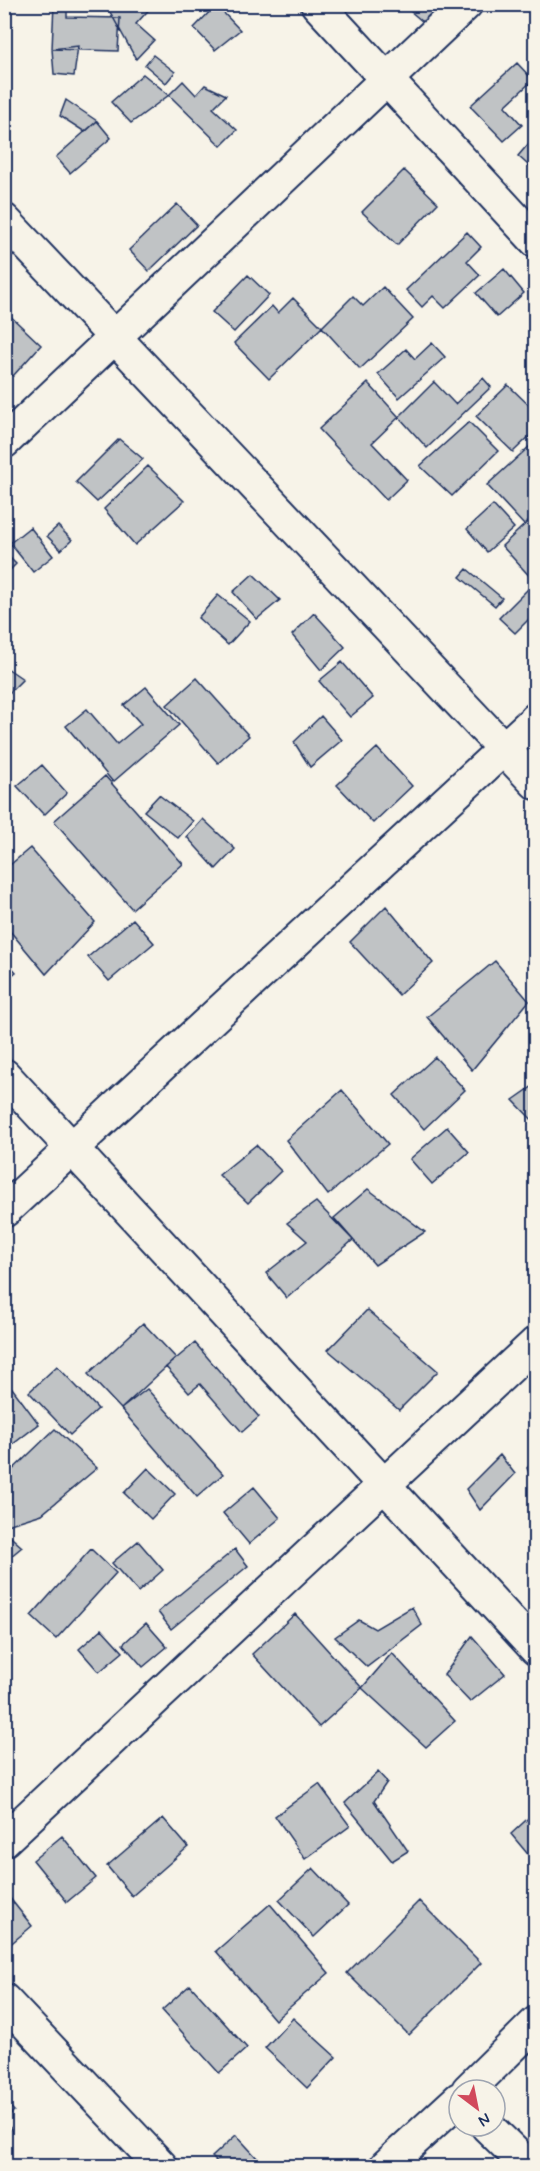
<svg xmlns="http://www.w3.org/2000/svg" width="540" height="2171" viewBox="0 0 540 2171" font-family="Mynerve,sans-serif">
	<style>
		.building { fill: #c0c3c5; stroke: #1b2f5e; stroke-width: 1.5 }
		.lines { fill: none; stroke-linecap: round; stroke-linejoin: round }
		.minor-casing { stroke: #1b2f5e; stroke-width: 36 }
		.minor { stroke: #f7f3e8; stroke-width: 32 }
	</style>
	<rect width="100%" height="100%" fill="#f7f3e8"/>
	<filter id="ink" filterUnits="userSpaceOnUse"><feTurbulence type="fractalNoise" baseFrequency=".0167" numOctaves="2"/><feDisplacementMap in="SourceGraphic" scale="12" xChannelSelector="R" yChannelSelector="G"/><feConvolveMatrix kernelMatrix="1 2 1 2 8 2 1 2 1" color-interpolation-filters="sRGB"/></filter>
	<g filter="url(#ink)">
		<path class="building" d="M54 4H67V17L120 18 118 51 52 49Z
			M113 4H154L136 24 154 40 136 59 109 10Z
			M402 4H432L436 8 423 22Z
			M216 5 240 30 215 50 194 28Z
			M78 46 74 76 54 74 52 49Z
			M153 55 175 72 166 83 145 65Z
			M517 63 533 80 505 106 522 125 504 141 470 106Z
			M143 74 169 95 131 123 111 102Z
			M183 81 196 95 205 85 226 95 213 108 237 130 221 146 169 95Z
			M66 100 97 121 85 132 60 116Z
			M97 121 111 138 70 173 56 157Z
			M536 135V172L518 156Z
			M404 170 438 203 397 245 362 212Z
			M177 204 197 225 149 271 129 250Z
			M467 232 481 247 467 261 480 275 445 308 433 296 422 307 406 290Z
			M504 269 524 293 497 317 476 293Z
			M248 275 269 295 234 332 212 312Z
			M383 287 413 319 360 369 322 327 353 296 363 306Z
			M293 298 322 327 269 379 234 343 272 306 278 313Z
			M4 310 41 345 13 376 4 369Z
			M432 343 445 357 399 398 378 374 406 349 415 359Z
			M483 378 491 387 427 448 399 417 434 382 455 404Z
			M368 383 399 417 372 443 407 480 386 500 319 429Z
			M508 385 536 412V430L513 452 476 416Z
			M469 422 498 451 452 496 420 466Z
			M119 439 143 459 97 502 76 482Z
			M531 445 536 450V514L524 525 487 485Z
			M148 466 184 501 135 545 104 509Z
			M493 505 514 528 487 552 467 529Z
			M536 514V580L534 581 502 546Z
			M58 526 72 540 61 550 47 536Z
			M30 527 53 556 33 572 10 543Z
			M4 552 16 564 4 576Z
			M467 569 502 598 495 606 460 577Z
			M253 574 280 600 257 619 233 592Z
			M536 581V612L515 633 499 618Z
			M218 595 250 621 228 645 198 618Z
			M314 613 345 647 321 670 292 635Z
			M342 662 373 698 350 717 319 681Z
			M4 666 23 679 4 698Z
			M197 678 249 736 218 763 167 705Z
			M146 687 179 725 113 782 66 726 87 709 117 744 141 724 124 705Z
			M321 716 342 740 310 767 294 742Z
			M377 748 412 786 373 823 337 785Z
			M42 765 67 793 44 815 17 786Z
			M105 776 183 864 132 909 54 821Z
			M159 795 193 821 178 838 144 811Z
			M203 819 235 849 216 869 187 837Z
			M30 848 95 922 46 974 4 924V870Z
			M386 906 433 963 399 995 350 942Z
			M133 919 154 943 109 981 88 957Z
			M4 959 16 972 4 982Z
			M495 961 529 1001 472 1070 427 1017Z
			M435 1057 465 1090 424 1129 394 1095Z
			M536 1084V1124L513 1100Z
			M342 1090 388 1144 328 1195 286 1140Z
			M447 1127 469 1152 432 1184 410 1159Z
			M256 1145 281 1171 248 1203 219 1175Z
			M368 1189 425 1232 375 1265 334 1218Z
			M316 1202 353 1240 287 1298 266 1273 307 1241 287 1223Z
			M367 1310 438 1371 399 1410 328 1350Z
			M143 1323 176 1358 121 1409 88 1374Z
			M195 1343 259 1417 242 1432 200 1384 189 1393 166 1367Z
			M57 1366 98 1409 70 1435 29 1392Z
			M12 1388 39 1424 4 1451V1394Z
			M147 1389 223 1474 197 1497 121 1409Z
			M55 1429 97 1468 42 1514 4 1526V1478Z
			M500 1455 515 1474 480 1510 466 1489Z
			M536 1460V1488L527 1468Z
			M148 1468 175 1494 151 1519 124 1493Z
			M254 1487 280 1518 249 1544 223 1513Z
			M4 1531 22 1547 4 1562Z
			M138 1541 163 1570 138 1592 112 1563Z
			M91 1549 116 1573 56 1639 31 1616Z
			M235 1549 248 1566 171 1629 158 1612Z
			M412 1607 422 1625 367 1667 335 1637 359 1620 375 1629Z
			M295 1614 362 1688 319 1727 252 1654Z
			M146 1623 167 1647 143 1667 123 1644Z
			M102 1629 123 1652 99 1672 79 1649Z
			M472 1636 505 1674 470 1702 444 1675Z
			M392 1653 455 1721 426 1747 362 1688Z
			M378 1772 387 1782 374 1801 408 1851 392 1861 345 1803Z
			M319 1784 350 1826 305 1859 275 1816Z
			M536 1811V1864L511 1834Z
			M163 1818 188 1847 132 1896 107 1866Z
			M62 1836 96 1878 67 1902 33 1860Z
			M313 1868 348 1905 314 1937 279 1900Z
			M5 1892 32 1926 7 1947 4 1944Z
			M419 1901 481 1963 409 2035 347 1973Z
			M270 1904 329 1973 275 2020 216 1951Z
			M190 1985 247 2048 219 2073 162 2010Z
			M293 2018 336 2057 307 2088 265 2048Z
			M4 2100 14 2111 4 2120Z
			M4 2121 11 2129 4 2135Z
			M236 2135 258 2159 250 2166H221L212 2157Z"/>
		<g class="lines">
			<g class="minor-casing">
				<path id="minor" d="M317 4 536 241
					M4 220 536 783
					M4 442 466 4
					M4 1075 536 1649
					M4 1211 536 719
					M4 1840 536 1343
					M4 2000 161 2166
					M468 2090 536 2023
					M487 2126 528 2166
					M386 2166 459 2099"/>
			</g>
			<use href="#minor" class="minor"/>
		</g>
	</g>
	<rect width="540" height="2171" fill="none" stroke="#f7f3e8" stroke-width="24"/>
	<rect x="12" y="12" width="516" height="2147" fill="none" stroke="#1b2f5e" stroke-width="2" filter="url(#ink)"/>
	<g transform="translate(477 2108) rotate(148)"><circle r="28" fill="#f7f3e8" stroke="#9fa5b1" stroke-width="1.5"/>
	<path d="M0-4.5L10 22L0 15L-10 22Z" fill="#d1495b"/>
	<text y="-9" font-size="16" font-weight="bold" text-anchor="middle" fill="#1b2f5e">N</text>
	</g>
</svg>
